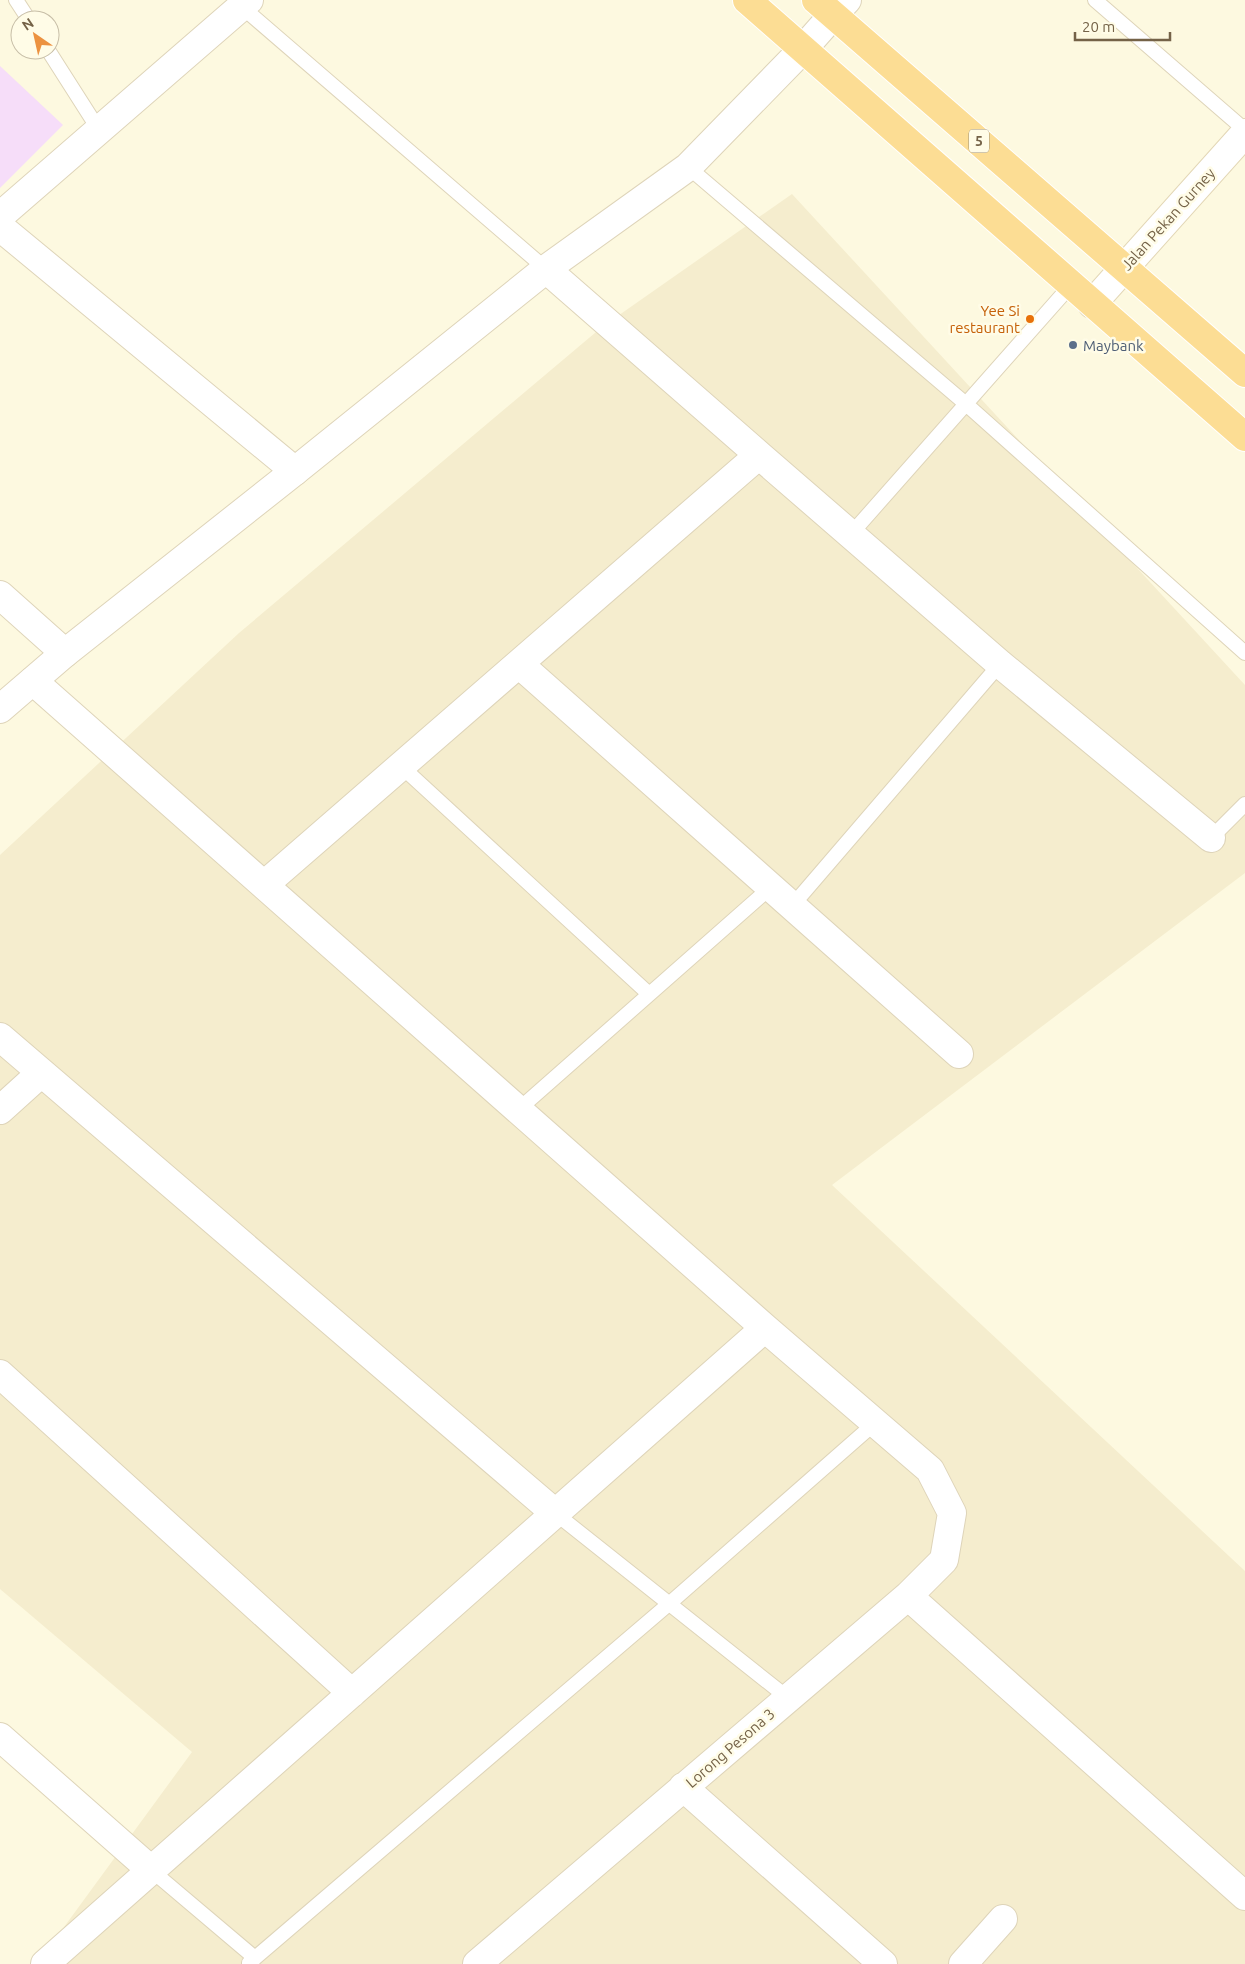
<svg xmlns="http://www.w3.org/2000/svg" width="1245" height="1964" viewBox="0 0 1245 1964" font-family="Ubuntu,sans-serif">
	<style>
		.residential { fill: #f5edce }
		.education { fill: #f6ddf9 }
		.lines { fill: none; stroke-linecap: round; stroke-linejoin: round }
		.service-casing { stroke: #ded4b9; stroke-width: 16 }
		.minor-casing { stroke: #ded4b9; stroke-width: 30 }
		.tertiary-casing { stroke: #ded4b9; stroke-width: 30 }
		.secondary-casing { stroke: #e3d7b6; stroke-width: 30 }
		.trunk-casing { stroke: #fff; stroke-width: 30 }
		.service { stroke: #fff; stroke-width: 14 }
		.minor { stroke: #fff; stroke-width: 28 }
		.tertiary { stroke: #fff; stroke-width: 28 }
		.secondary { stroke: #fff; stroke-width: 28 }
		.trunk { stroke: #fcdd94; stroke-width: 28 }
		.food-dot { fill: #e8710a; stroke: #fffce7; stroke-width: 2 }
		.service-dot { fill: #5c6f8a; stroke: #fffce7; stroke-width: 2 }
		.labels { text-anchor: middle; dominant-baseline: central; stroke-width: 5; stroke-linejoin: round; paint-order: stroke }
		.shield { fill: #fffce7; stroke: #9e9077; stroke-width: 1 }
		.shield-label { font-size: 14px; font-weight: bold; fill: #746247 }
		.street-label { font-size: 15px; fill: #746247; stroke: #fffce7 }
		.food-label { font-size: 15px; fill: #c56008; stroke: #fffce7; text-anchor: end }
		.service-label { font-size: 15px; fill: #4e5e75; stroke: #fffce7; text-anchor: start }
	</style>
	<rect width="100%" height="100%" fill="#fdf9e0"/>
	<path class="residential" d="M792 194 1245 685V873L832 1185 1245 1571V1964H37L192 1752 0 1589V855L239 633 602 327Z"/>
	<path class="education" d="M0 66 63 125 0 188Z"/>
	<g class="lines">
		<g class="service-casing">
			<path id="service" d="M16 0 29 20
				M1095 0 1245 130
				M242 7 546 269
				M48 50 99 130
				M688 167 966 404 1245 653
				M851 534 1071 285
				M401 766 649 994
				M1211 838 1245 804
				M792 906 1000 664
				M518 1110 771 887
				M555 1513 788 1698
				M151 1870 255 1958 249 1963
				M255 1958 670 1603 875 1423"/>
		</g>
		<g class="minor-casing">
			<path id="minor" d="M833 15 847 0
				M0 216 249 0
				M0 227 295 471
				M759 455 1000 664 1211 838
				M0 595 65 653
				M519 664 959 1054
				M33 681 765 1328 930 1470 952 1513 944 1560 908 1596 477 1964
				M264 885 759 455 546 269
				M0 1037 555 1513
				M0 1110 41 1073
				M0 1374 352 1693
				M908 1596 1245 1896
				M0 1737 151 1870
				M683 1787 883 1964
				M45 1964 765 1328
				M963 1964 1003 1919"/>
		</g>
		<g class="tertiary-casing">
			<path id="tertiary" d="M0 709 65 653 295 471 546 269 688 167 803 49 833 15"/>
		</g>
		<g class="secondary-casing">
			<path id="secondary" d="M1092 304 1245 133"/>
		</g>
		<g class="trunk-casing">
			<path id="trunk" d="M747 0 1245 437
				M816 0 1245 373"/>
		</g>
		<use href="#service" class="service"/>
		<use href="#minor" class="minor"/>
		<use href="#tertiary" class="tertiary"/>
		<use href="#secondary" class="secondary"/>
		<use href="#trunk" class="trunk"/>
	</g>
	<circle class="food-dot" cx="1030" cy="319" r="5"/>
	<circle class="service-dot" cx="1073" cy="345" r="5"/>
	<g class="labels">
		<rect class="shield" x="969" y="129.5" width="20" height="23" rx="4"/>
		<g class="shield-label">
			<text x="979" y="141">5</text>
		</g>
		<g class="street-label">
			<text transform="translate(1168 219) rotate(-48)">Jalan Pekan Gurney</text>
			<text transform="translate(730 1748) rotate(-41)">Lorong Pesona 3</text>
		</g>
		<g class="food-label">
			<text x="1020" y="310">Yee Si<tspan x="1020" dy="17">restaurant</tspan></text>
		</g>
		<g class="service-label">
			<text x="1083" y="345">Maybank</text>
		</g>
	</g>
	<g transform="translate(35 35) rotate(326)"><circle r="24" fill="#fffce7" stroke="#c7bea7"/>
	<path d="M0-4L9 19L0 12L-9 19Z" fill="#ec9240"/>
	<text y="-8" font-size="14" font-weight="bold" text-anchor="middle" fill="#746247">N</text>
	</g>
	<path d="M1075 32v8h95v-8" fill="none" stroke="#746247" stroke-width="2.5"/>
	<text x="1082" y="32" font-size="15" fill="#746247" stroke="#fffce7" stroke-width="4" paint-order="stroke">20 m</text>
</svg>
